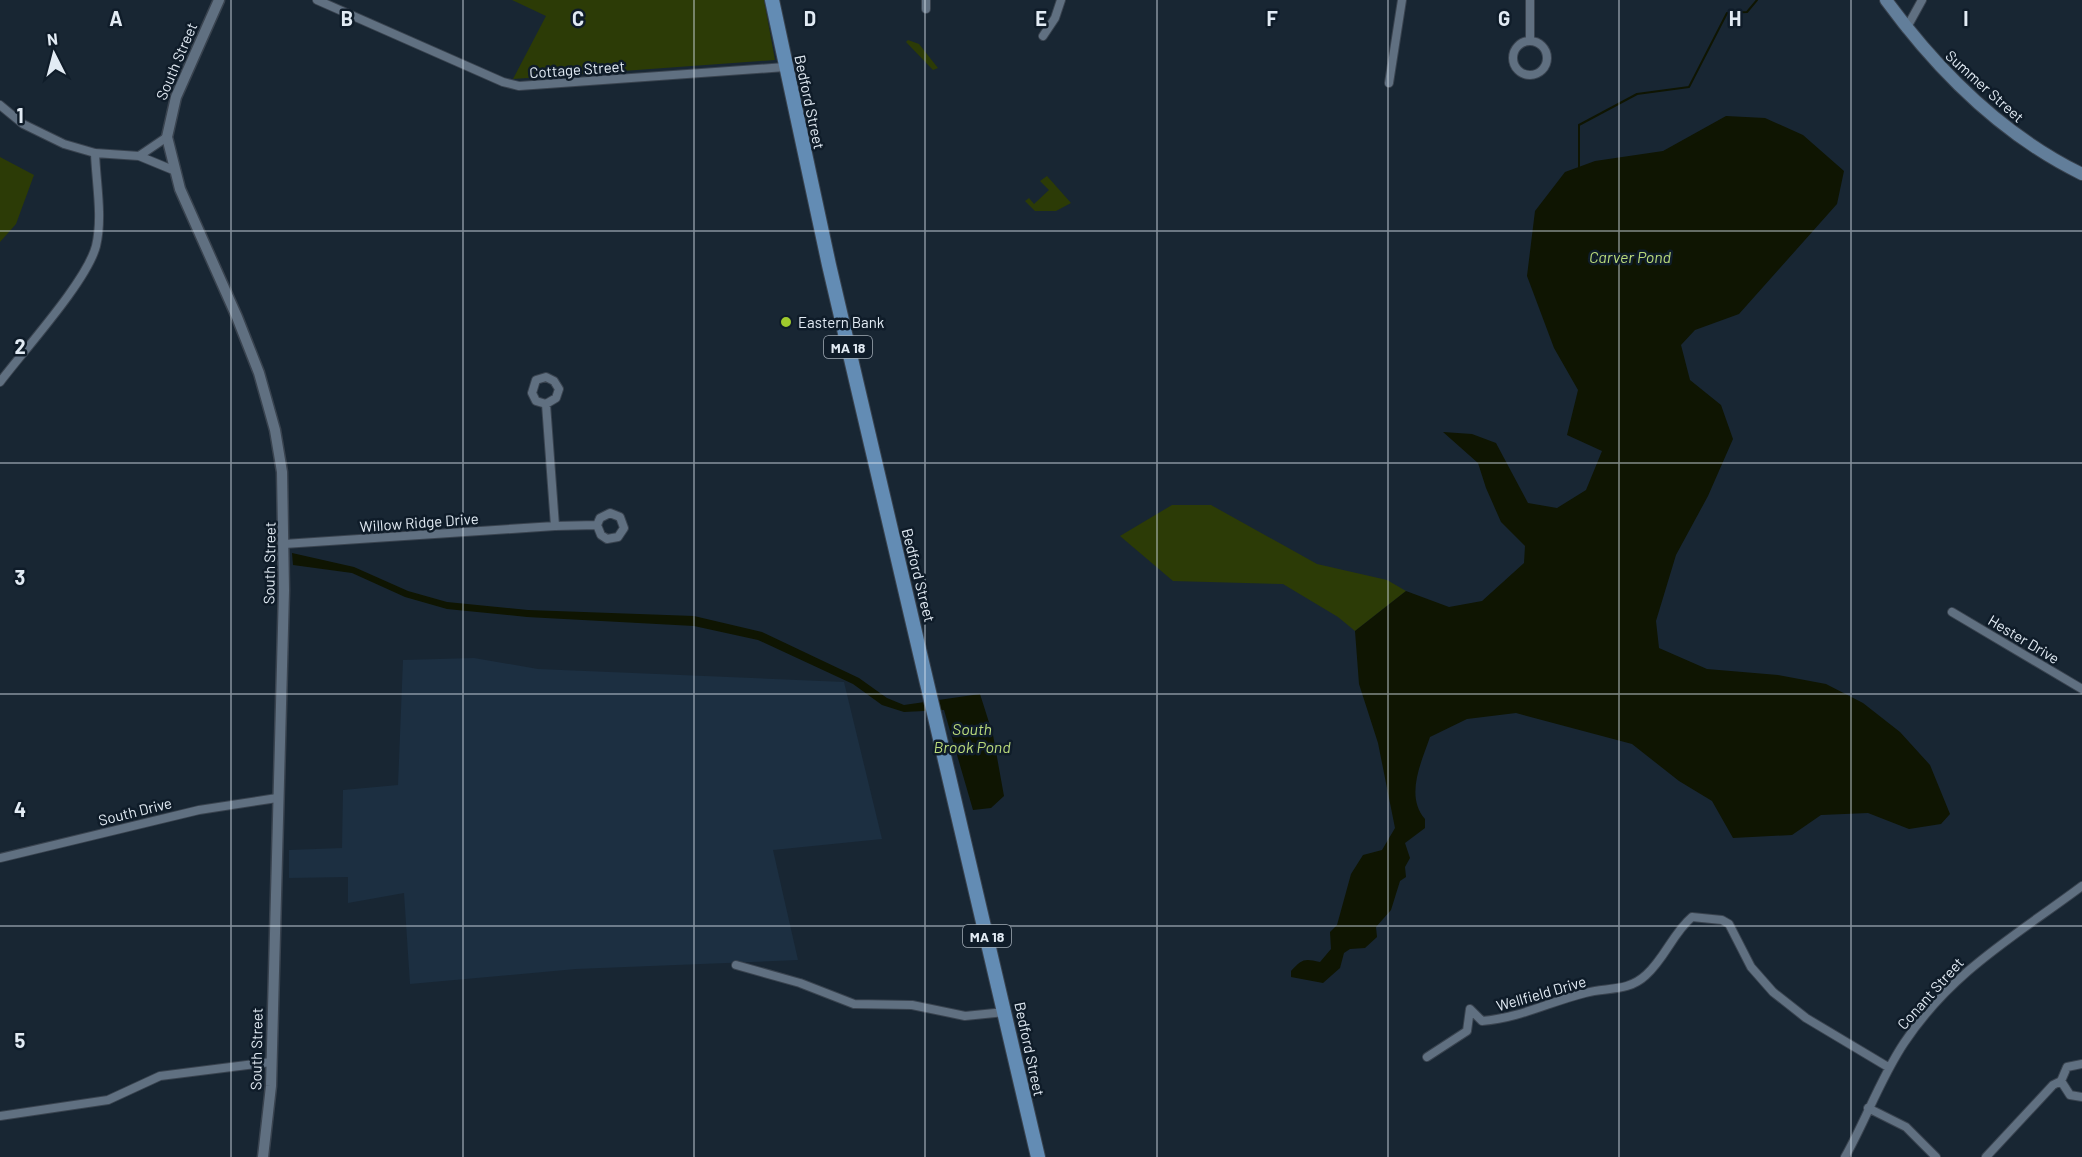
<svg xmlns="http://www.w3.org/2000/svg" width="2082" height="1157" viewBox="0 0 2082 1157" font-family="Barlow,sans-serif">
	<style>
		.built { fill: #1c2f41 }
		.green { fill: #2c3b06 }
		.water { fill: #0f1502 }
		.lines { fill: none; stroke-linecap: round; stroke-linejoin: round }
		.stream { stroke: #0f1502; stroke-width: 2 }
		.minor-casing { stroke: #39434f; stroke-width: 10 }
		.tertiary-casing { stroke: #39434f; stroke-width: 13 }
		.secondary-casing { stroke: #39434f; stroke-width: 14 }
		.primary-casing { stroke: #39434f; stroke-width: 16 }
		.minor { stroke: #607081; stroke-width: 8 }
		.tertiary { stroke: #607081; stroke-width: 10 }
		.secondary { stroke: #627e9a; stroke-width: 12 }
		.primary { stroke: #638cb4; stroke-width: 14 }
		.grid { fill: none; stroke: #e2ebf4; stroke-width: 1.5; stroke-opacity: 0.55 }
		.poi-dot { fill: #9fca2d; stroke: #0f1c29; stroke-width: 2 }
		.labels { text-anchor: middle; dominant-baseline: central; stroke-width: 5; stroke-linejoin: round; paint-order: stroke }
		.shield { fill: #0f1c29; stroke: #a3adb7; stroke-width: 1.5 }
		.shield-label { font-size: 14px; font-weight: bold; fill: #e2ebf4 }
		.street-label { font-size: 15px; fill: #e2ebf4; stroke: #0f1c29 }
		.poi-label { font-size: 15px; fill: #e2ebf4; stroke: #0f1c29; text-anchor: start }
		.water-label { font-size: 16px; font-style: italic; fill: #bbdb7b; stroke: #0f1c29 }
		.grid-label { font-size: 20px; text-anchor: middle; font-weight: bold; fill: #e2ebf4; stroke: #0f1c29; stroke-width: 5; stroke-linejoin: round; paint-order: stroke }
	</style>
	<rect width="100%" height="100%" fill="#182633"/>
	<path class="built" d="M474 658 538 669 844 682 882 839 773 850 798 960 576 969 410 984 404 893 348 903V877L289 878V850L342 848 343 790 398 785 403 660Z"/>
	<path class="green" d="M512 0H764L775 60 513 79 546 16Z
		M908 40 919 44 938 68 933 70 906 42Z
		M0 157 34 175 16 224 0 242Z
		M1047 176 1071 203 1056 211H1035L1025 201 1029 198 1034 204 1049 190 1040 181Z
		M1172 505H1211L1317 564 1387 580 1406 591 1355 631 1338 617 1283 584 1173 581 1120 536Z"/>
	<path class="water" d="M1726 116 1765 118 1803 135 1844 171 1837 204 1739 314 1695 330 1681 345 1690 380 1721 405 1733 439 1708 496 1676 555 1656 621 1659 648 1707 669 1778 675 1826 684 1863 703 1900 732 1930 765 1950 814 1941 824 1909 829 1868 813 1821 815 1792 835 1733 838 1712 801 1679 781 1632 744 1516 713 1467 719 1430 737C1421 763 1405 796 1425 819V828L1405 843 1410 858 1405 867 1406 877 1400 881 1391 910 1376 927 1377 937 1365 948 1350 949 1344 953 1340 968 1323 983 1291 977V971C1302 959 1304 958 1320 962L1331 949 1330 932 1337 925 1351 874 1363 855 1382 850 1395 828 1378 743 1359 684 1355 631 1406 591 1449 607 1482 601 1524 563 1525 546 1501 522 1486 488 1478 463 1443 432 1472 434 1496 443 1528 503 1557 508 1586 490 1602 451 1567 435 1578 390 1554 348 1527 276 1535 211 1565 172 1595 161 1663 151Z
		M292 553 354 567 408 591 447 602 528 610 694 616 762 632 859 678 887 698 904 705 980 694 993 735 1004 796 991 808 973 810 944 710 904 712 882 705 853 684 758 640 694 626 527 617 447 609 405 597 352 573 293 565Z"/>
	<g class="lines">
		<path class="stream" d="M1579 168V125L1637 94 1689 87 1727 13 1747 12 1757 0"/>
		<g class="minor-casing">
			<path id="minor" d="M317 0 503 82 519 86 785 67
				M1530 0V41
				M926 9V0
				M1906 29 1922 0
				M1043 36 1055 18 1061 0
				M1513 58a17 17 0 1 1 34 0a17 17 0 1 1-34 0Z
				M1389 83 1402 0
				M0 105 23 124 64 144 95 153 139 156 173 170
				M139 156 167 137
				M0 382C24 350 87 281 96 246 103 217 96 182 95 153
				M555 526 597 525 600 518 610 513 620 517 624 528 618 537 607 539 601 535 597 525
				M284 544 555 526 546 404 556 398 559 389 554 381 546 377 536 380 532 393 536 401 546 404
				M1952 612 2082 689
				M0 858 199 810 277 798
				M736 965 800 983 854 1004 912 1005 965 1016 1005 1012
				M1427 1057 1467 1031 1470 1009 1482 1021C1520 1018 1549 1002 1585 993 1607 987 1628 992 1646 975 1665 958 1673 933 1692 917L1722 920 1729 924 1751 967 1773 992 1806 1018 1888 1067
				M2082 1064 2067 1067 2061 1081 2070 1095 2082 1097
				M1868 1108 1906 1127 1936 1157
				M0 1116 108 1100 160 1076 271 1062
				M1845 1157C1866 1120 1880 1079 1904 1043 1952 971 2015 936 2082 886
				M1986 1157 2053 1085 2061 1081"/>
		</g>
		<g class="tertiary-casing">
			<path id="tertiary" d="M219 0 176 97 167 137 180 189 237 317 259 373 275 430 282 472 284 590 271 1086 263 1157"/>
		</g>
		<g class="secondary-casing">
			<path id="secondary" d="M1886 0C1938 71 2002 135 2082 174"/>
		</g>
		<g class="primary-casing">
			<path id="primary" d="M772 0 829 265 1038 1157"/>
		</g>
		<use href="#minor" class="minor"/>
		<use href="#tertiary" class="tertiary"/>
		<use href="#secondary" class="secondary"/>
		<use href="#primary" class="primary"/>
	</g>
	<path class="grid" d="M231 0V1157M463 0V1157M694 0V1157M925 0V1157M1157 0V1157M1388 0V1157M1619 0V1157M1851 0V1157M0 231H2082M0 463H2082M0 694H2082M0 926H2082"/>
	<circle class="poi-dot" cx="786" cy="322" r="6"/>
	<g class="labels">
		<g class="shield">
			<rect x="824" y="336" width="48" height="22" rx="4.5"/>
			<rect x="963" y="925" width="48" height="22" rx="4.5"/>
		</g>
		<g class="shield-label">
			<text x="848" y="347">MA 18</text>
			<text x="987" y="936">MA 18</text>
		</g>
		<g class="street-label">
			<text transform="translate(176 61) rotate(-67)">South Street</text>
			<text transform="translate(577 69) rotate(-4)">Cottage Street</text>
			<text transform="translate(1985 86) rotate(42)">Summer Street</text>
			<text transform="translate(810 102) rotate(78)">Bedford Street</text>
			<text transform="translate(419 522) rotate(-4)">Willow Ridge Drive</text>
			<text transform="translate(269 563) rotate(-89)">South Street</text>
			<text transform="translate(919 575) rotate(76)">Bedford Street</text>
			<text transform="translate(2024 639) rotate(31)">Hester Drive</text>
			<text transform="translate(135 811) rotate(-14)">South Drive</text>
			<text transform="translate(1541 993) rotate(-16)">Wellfield Drive</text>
			<text transform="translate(1930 993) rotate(-48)">Conant Street</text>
			<text transform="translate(256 1049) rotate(-89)">South Street</text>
			<text transform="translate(1030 1049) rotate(78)">Bedford Street</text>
		</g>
		<g class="poi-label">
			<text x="798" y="322">Eastern Bank</text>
		</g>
		<g class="water-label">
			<text x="1630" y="256">Carver Pond</text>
			<text x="972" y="728">South<tspan x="972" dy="18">Brook Pond</tspan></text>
		</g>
	</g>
	<g class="grid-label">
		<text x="116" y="26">A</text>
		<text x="347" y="26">B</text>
		<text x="578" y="26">C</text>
		<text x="810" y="26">D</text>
		<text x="1041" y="26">E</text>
		<text x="1272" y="26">F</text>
		<text x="1504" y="26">G</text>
		<text x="1735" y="26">H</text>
		<text x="1966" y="26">I</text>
		<text x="20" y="123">1</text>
		<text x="20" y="354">2</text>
		<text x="20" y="585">3</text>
		<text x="20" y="817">4</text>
		<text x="20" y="1048">5</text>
	</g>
	<g transform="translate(54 54) rotate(354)" stroke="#0f1c29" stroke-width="4.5" paint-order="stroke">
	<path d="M0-4.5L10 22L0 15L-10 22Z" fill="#e2ebf4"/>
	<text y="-9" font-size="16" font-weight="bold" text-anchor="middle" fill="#e2ebf4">N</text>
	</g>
</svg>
